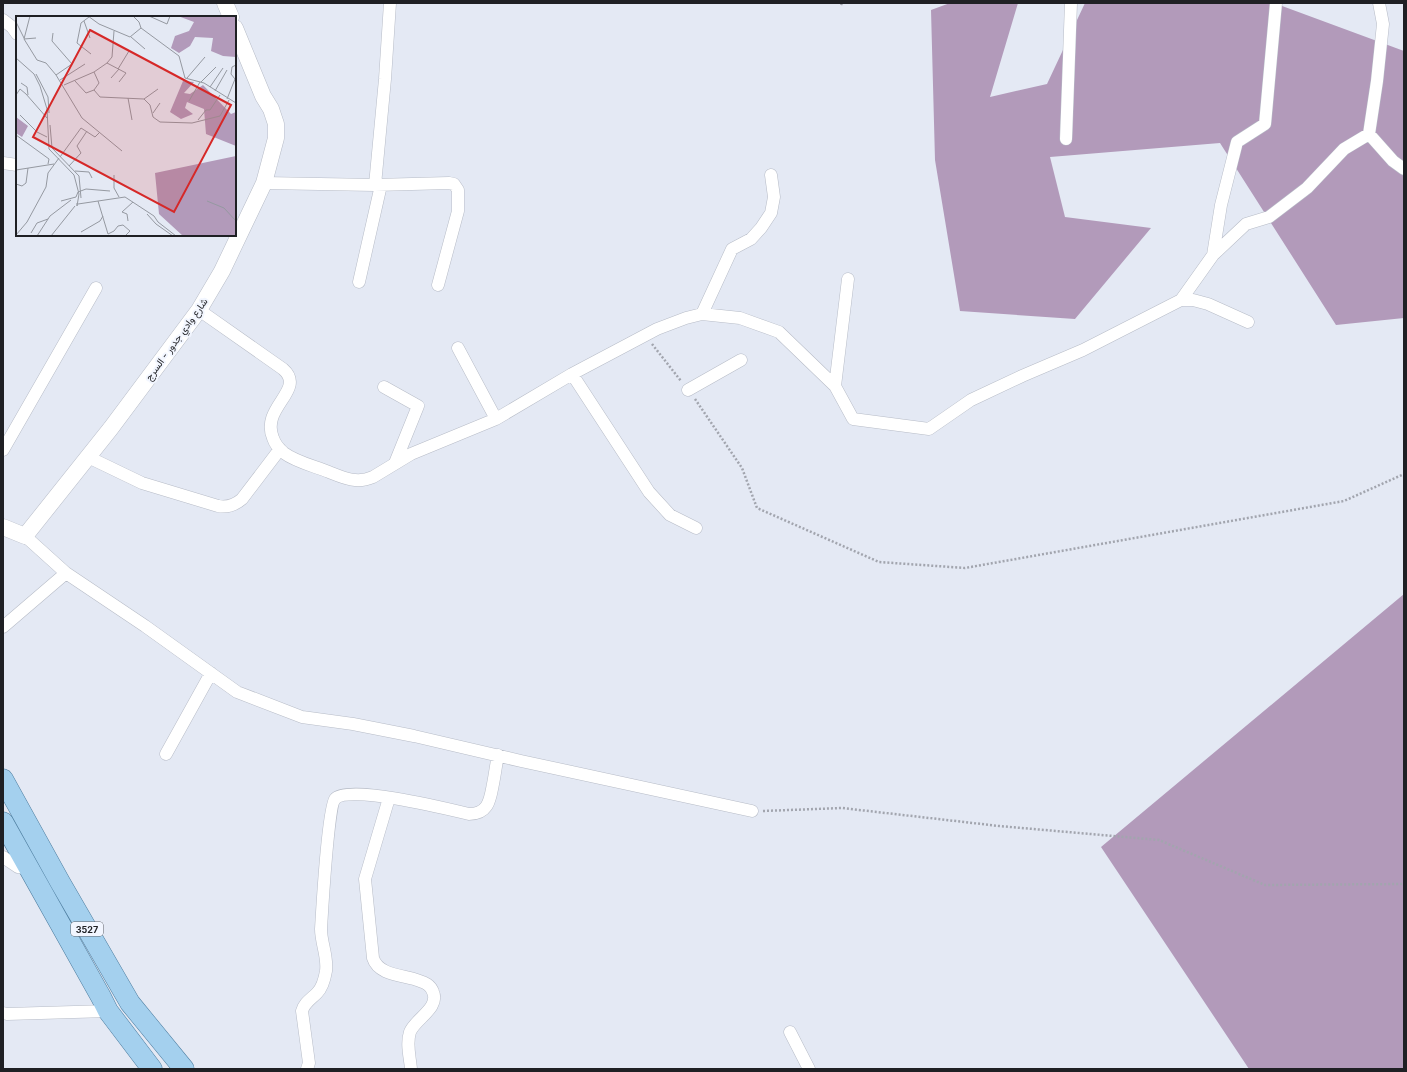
<svg xmlns="http://www.w3.org/2000/svg" width="1407" height="1072" viewBox="0 0 1407 1072" font-family="Inter,Vazirmatn,sans-serif">
	<style>
		.forest { fill: #b29aba }
		.lines { fill: none; stroke-linecap: round; stroke-linejoin: round }
		.minor-casing { stroke: #b7bcc7; stroke-width: 13 }
		.tertiary-casing { stroke: #b7bcc7; stroke-width: 17 }
		.primary-casing { stroke: #4e7ea0; stroke-width: 21 }
		.path { stroke: #a2a5ae; stroke-width: 2.5; stroke-dasharray: 2 2; stroke-linecap: butt }
		.minor { stroke: #fff; stroke-width: 12 }
		.tertiary { stroke: #fff; stroke-width: 16 }
		.primary { stroke: #a4d0ee; stroke-width: 20 }
		.labels { text-anchor: middle; dominant-baseline: central; stroke-width: 4; stroke-linejoin: round; paint-order: stroke }
		.shield { fill: #f2f6ff; stroke: #5e6066; stroke-width: 1 }
		.shield-label { font-size: 9px; font-weight: bold; fill: #1f2024 }
		.street-label { font-size: 10px; fill: #1f2024; stroke: #f2f6ff }
		.inset-road { fill: none; stroke: #9599a1; stroke-width: 1 }
		.view { fill: #d62828; fill-opacity: 0.15; stroke: #d62828; stroke-width: 2 }
		.inset-edge { fill: none; stroke: #1f2024; stroke-width: 2 }
	</style>
	<rect width="100%" height="100%" fill="#e4e9f4"/>
	<path class="forest" d="M950 3H1018L990 97 1047 84 1085 3H1274L1404 51V318L1336 325 1220 143 1050 157 1065 217 1151 228 1075 319 960 311 935 160 931 10Z
		M1404 594V1069H1249L1101 847Z"/>
	<g class="lines">
		<g class="minor-casing">
			<path id="minor" d="M3 20 12 27 17 34
				M1369 134 1393 161 1404 169
				M1066 139 1071 3
				M3 163 17 165
				M264 183 375 185 449 183 454 184 458 190V211L438 285
				M375 185 385 79 390 3
				M1213 255 1221 205 1237 142 1265 124 1276 3
				M359 282 381 185
				M1181 300H1193L1208 304 1248 322
				M199 310 283 369C307 390 260 407 273 438 275 444 279 449 284 453 296 462 314 466 329 472 344 478 357 484 373 477L411 454 496 419 572 374 657 329 686 318 702 314 740 318 779 332 835 386 853 419 929 429 971 400 1022 376 1083 350 1181 300 1213 255 1246 224 1269 217 1307 188 1344 149 1369 134 1377 81 1383 24 1379 3
				M702 314 732 249 751 239 761 228 771 213 774 197 771 175
				M458 348 496 419
				M572 374 649 492 670 515 696 528
				M835 386 848 279
				M384 387 418 406 395 463
				M688 390 741 360
				M3 450 96 288
				M88 457 142 483 218 506C228 508 235 505 242 499L280 449
				M25 536 66 573 145 626 237 692 302 717 353 724 414 736 521 761 752 811
				M3 627 66 573
				M166 754 211 673
				M389 798 365 879 373 958C378 974 399 975 414 979 422 982 430 983 433 992 440 1008 415 1019 410 1032 406 1044 410 1057 411 1069
				M3 857 18 867 30 869
				M3 1013 7 1014 108 1011
				M790 1032 809 1069
				M307 1069 309 1063 302 1011C304 1003 311 999 317 993 322 988 325 977 326 971 328 957 321 943 321 929 322 912 328 806 335 799 347 784 448 809 469 814 489 814 490 799 493 784 495 774 496 765 498 755"/>
		</g>
		<g class="tertiary-casing">
			<path id="tertiary" d="M225 3 231 17
				M3 527 25 536 111 428 199 310 222 271 264 183 276 138V124L271 109 263 96 235 28"/>
		</g>
		<g class="primary-casing">
			<path id="primary" d="M3 779 60 882 130 1003 184 1069
				M3 822 101 997 108 1011 152 1069"/>
		</g>
		<path class="path" d="M841 5 842 3
			M652 344 681 381
			M695 399 742 468 757 508 879 562 965 568 1344 501 1404 474
			M763 811 842 808 999 826 1159 840 1265 885 1404 884"/>
		<use href="#minor" class="minor"/>
		<use href="#tertiary" class="tertiary"/>
		<use href="#primary" class="primary"/>
	</g>
	<g class="labels">
		<rect class="shield" x="71" y="922" width="32" height="14" rx="3"/>
		<g class="shield-label">
			<text x="87" y="929">3527</text>
		</g>
		<g class="street-label">
			<text transform="translate(176 339) rotate(-54)">شارع وادي جدور - السرج</text>
		</g>
	</g>
	<g transform="translate(16 16)">
		<rect width="220" height="220" fill="#e4e9f4"/>
		<path d="M162 0H220V41L207 40 195 35 197 22 179 21 174 30 163 37 155 32 159 20 173 15 178 6ZM167 65 178 66 168 77 174 78 187 69 215 98 220 96V130L190 118 188 93 171 86 169 92 177 98 165 103 154 96ZM0 101 12 110 6 121 0 117ZM220 140V220H167L143 198 139 157Z" fill="#b29aba"/>
		<path class="inset-road" d="M72 0 83 8 114 21 125 12M117 0 123 6 125 12 163 40 169 62 188 67 220 87M133 0 151 8 154 0M73 1 65 7 61 27 75 38M68 5 74 22M0 6 8 22M37 17 36 25 56 48 40 59M115 21 129 33M20 22 8 23 21 44 30 47 40 59 66 102 106 135M8 23 14 0M0 42 18 58 24 70 31 93 33 133 58 159 63 178 61 190V187M91 47 110 57 103 66M102 53 113 35M78 56 83 67 78 74 84 81 128 83 134 89 137 101 144 106 176 107 204 100 213 84M20 58 32 81 33 97M95 62 103 53M171 62 189 41M44 64 69 48M59 65 70 77 78 74M185 66 200 51M5 67 11 71 12 79M48 69 78 56 91 47 96 41 98 15M194 71 207 52M199 75 211 54M0 79 4 73 10 78 31 102M112 82 116 104M128 83 142 73M211 83 219 63 215 58 216 51 220 49M173 85 184 66M137 97 144 87M4 99 21 116 31 121M182 104 190 94H194L204 79M34 109 36 132 63 160 65 182M0 119 33 143 32 148M44 141 65 112 79 121 84 116M53 150 65 137 61 130 71 115M0 154 38 148M59 155 73 156 76 162M98 159V172L103 181M0 168 6 170 10 167 12 152M45 185 60 181 62 176 70 173 94 175M82 185 92 218 98 215 102 210 107 209 114 215 109 220M191 185 208 192 220 205M62 188 109 181 138 200 142 206 160 220M131 198 140 208 157 220M112 205 111 198 106 196 117 186M65 216 84 205 87 200M15 217 21 207 32 203M0 219 11 206 30 171 32 157 43 142M21 220 34 200 55 184M35 220 59 190"/>
		<path class="view" d="M74 14 215 89 158 196 17 121Z"/>
		<rect width="220" height="220" class="inset-edge"/>
	</g>
	<rect width="1407" height="1072" fill="none" stroke="#1f2024" stroke-width="8"/>
</svg>
